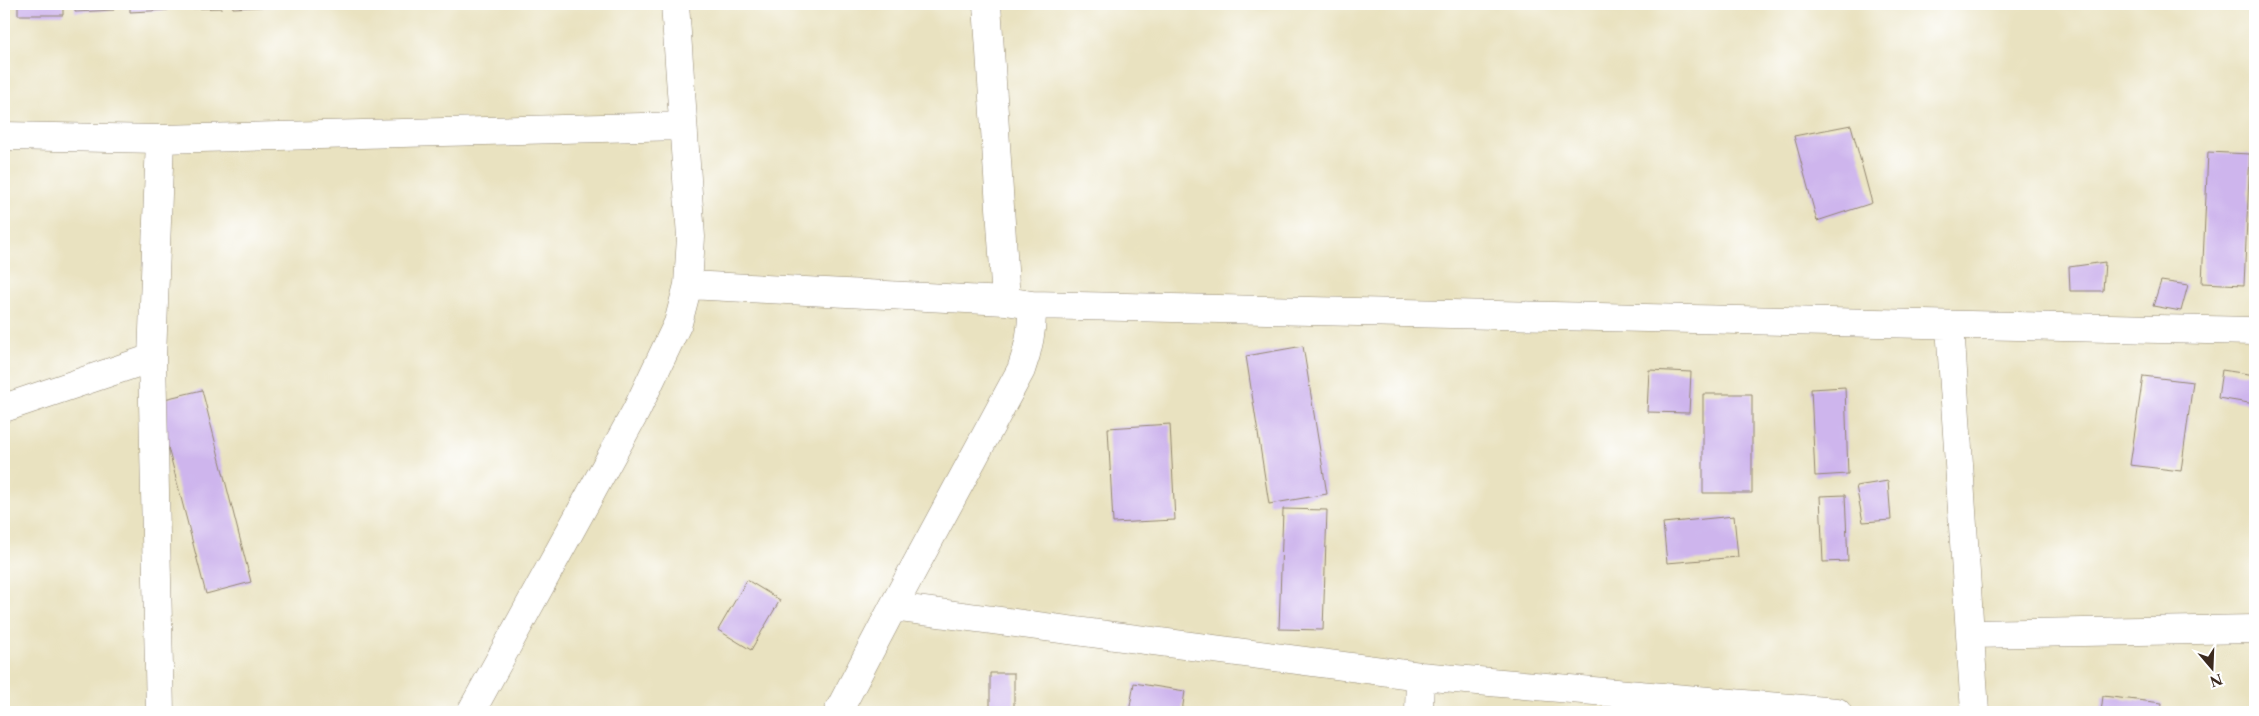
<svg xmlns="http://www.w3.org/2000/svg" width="2259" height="716" viewBox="0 0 2259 716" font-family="'Libre Caslon Text',serif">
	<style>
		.building { fill: #ceb5ed }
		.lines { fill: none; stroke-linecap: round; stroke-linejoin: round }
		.minor-casing { stroke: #92866f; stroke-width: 29 }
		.minor { stroke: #fff; stroke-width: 28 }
	</style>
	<rect width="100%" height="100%" fill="#fff"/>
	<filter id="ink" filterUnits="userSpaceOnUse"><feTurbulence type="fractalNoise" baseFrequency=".02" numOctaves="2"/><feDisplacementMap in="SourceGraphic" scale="10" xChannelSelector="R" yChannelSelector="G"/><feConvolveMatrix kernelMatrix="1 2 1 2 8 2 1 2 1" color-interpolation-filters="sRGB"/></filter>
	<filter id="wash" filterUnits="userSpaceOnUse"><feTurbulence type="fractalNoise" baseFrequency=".0096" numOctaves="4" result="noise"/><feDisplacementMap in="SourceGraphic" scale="20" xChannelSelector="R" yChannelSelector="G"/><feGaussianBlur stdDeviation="1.12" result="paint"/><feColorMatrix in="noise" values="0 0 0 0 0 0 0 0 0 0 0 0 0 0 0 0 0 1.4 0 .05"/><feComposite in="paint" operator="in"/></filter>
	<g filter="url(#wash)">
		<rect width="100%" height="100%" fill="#e9e2c0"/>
		<g id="blocks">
			<path class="building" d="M18 4H63V15H18Z
				M75 4H113L114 10 75 12Z
				M130 4H167L168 10 130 12Z
				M181 4H222V8L181 9Z
				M232 4H278V6L233 8Z
				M1851 125 1872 203 1817 221 1794 136Z
				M2208 152 2250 154 2244 285 2202 283Z
				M2105 262 2103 291H2070L2069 267Z
				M2161 281 2188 285 2181 311 2153 306Z
				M1303 346 1327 494 1269 504 1246 356Z
				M1649 370 1691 372 1689 413 1647 412Z
				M2222 370 2255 375V404L2218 398Z
				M2143 376 2193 382 2181 471 2130 465Z
				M1845 387 1848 474 1815 476 1811 389Z
				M202 390 251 582 206 594 156 401Z
				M1703 394H1752V493H1703Z
				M1170 424 1175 520 1113 523 1108 428Z
				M1888 481 1891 520 1863 522 1856 486Z
				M1845 495 1848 561 1823 562 1820 496Z
				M1283 509 1327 510 1323 630 1279 629Z
				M1734 516 1738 557 1667 563 1663 523Z
				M747 580 780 600 751 650 718 630Z
				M990 673H1014V712H990Z
				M1134 683 1185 691 1182 712H1129Z
				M2103 696 2162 703 2161 712H2101Z"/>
		</g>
	</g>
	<g filter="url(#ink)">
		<use href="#blocks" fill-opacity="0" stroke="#92866f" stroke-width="1"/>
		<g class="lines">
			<g class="minor-casing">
				<path id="minor" d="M987 4 1006 301
					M4 136 160 139 682 126
					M688 285 1006 301 1032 305 2255 331
					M1950 325 1975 712
					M4 408 152 358
					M893 607 1420 676 1837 712
					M1970 634 2255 629
					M160 712 152 358 160 139
					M471 712 636 411 678 323 688 285 691 237 675 4
					M838 712 893 607 1021 370C1029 348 1033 329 1032 305
					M1419 712 1420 676"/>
			</g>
			<use href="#minor" class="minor"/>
		</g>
	</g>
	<rect width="2259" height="716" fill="none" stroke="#fff" stroke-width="20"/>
	<g transform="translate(2212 668) rotate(161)" stroke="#ffffff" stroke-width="4" paint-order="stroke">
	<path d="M0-4L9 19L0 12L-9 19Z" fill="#3b2a1e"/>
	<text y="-8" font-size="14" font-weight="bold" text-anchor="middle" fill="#3b2a1e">N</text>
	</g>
</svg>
